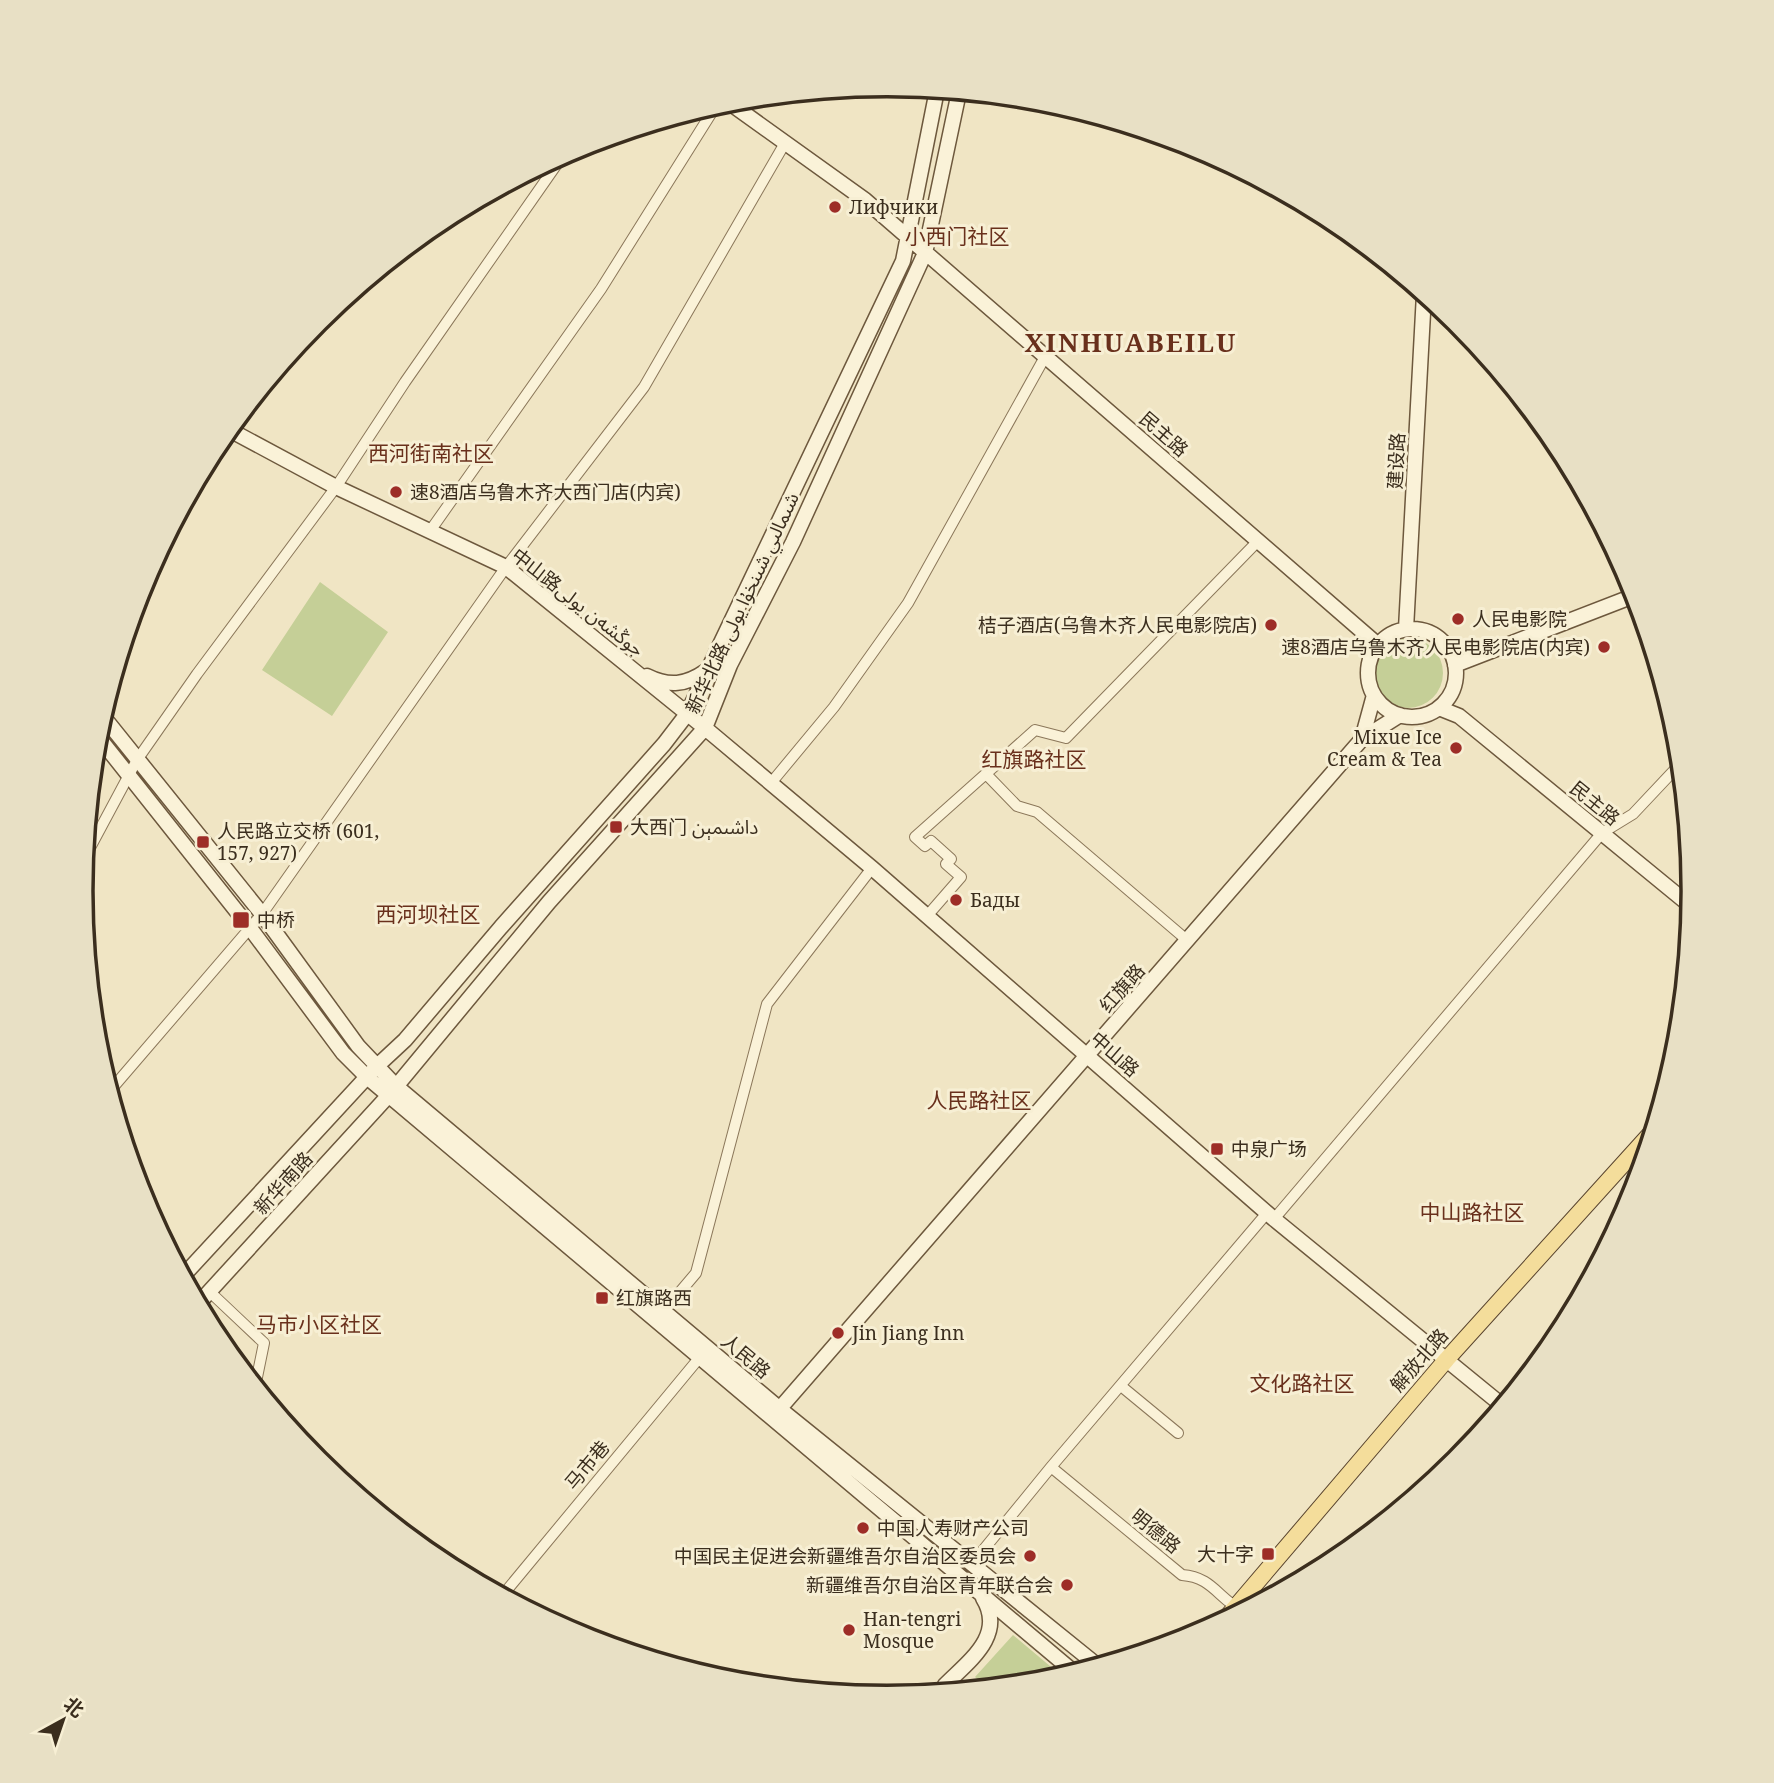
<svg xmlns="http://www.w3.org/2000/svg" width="1774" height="1783" viewBox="0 0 1774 1783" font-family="'Noto Serif','Noto Sans Arabic','Noto Sans SC',serif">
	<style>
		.green { fill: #c5cf97 }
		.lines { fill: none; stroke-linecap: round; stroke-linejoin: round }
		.street-casing { stroke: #8b775a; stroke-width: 12 }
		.secondary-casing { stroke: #6d583d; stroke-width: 17 }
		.primary-casing { stroke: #59442e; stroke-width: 18 }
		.street { stroke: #faf2d8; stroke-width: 10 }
		.secondary { stroke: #faf2d8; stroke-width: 14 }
		.primary { stroke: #f4dd9b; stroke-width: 16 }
		.poi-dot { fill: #9d2d27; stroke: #f7efd4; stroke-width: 2.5 }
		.labels { text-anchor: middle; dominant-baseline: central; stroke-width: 6; stroke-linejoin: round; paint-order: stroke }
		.poi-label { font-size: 19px; fill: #3b2e1e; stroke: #f7efd4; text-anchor: start }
		.street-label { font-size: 19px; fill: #3b2e1e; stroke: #f7efd4 }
		.neighbourhood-label { font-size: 21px; fill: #69301c; stroke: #f7efd4 }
		.district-label { font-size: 26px; font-weight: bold; letter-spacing: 2px; fill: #69301c; stroke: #f7efd4 }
		.rim { fill: none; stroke: #3b2e1e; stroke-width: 3.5 }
	</style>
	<rect width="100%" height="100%" fill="#f0e5c4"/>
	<path class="green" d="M320 582 388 632 332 716 262 670Z
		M1373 673a35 35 0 1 1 70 0a35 35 0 1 1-70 0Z
		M1013 1635 1063 1677 1044 1683 989 1688 975 1677Z"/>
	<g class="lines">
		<g class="street-casing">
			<path id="street" d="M430 531 601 289 717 104
				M986 774 1017 806 1037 812 1188 941
				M771 783 834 707 908 603 1046 355
				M84 859 137 760 197 674 336 487 405 382 564 154
				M927 916 961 877 946 864 951 859 931 841 925 846 915 837 1035 730 1066 738 1258 541
				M109 1092 262 914 506 567 644 387 785 143
				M1274 1219 1602 833 1633 814 1681 763
				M210 1292 264 1343 255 1387
				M663 1312 696 1273 767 1004 872 868
				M1121 1386 1178 1433
				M1051 1467 1182 1575C1213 1577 1218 1599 1243 1611
				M971 1565 1051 1467 1267 1213
				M502 1596 700 1357"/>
		</g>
		<g class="secondary-casing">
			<path id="secondary" d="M727 101 865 200 1378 645
				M228 429 336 487 506 567 705 728 872 868 1274 1219 1503 1406
				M1406 629 1424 294
				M1368 673a44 44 0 1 1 88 0a44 44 0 1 1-88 0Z
				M1455 665 1636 595
				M647 676C669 687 686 685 706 671
				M1439 708 1459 716 1692 907
				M102 715 262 914 358 1046 396 1086 780 1409 1098 1666
				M96 734 250 928 343 1053 368 1078 1075 1673
				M1362 739 1374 695
				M183 1276 376 1067 405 1040 501 927 664 744 687 714 903 261 937 90
				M198 1304 389 1095 549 902 705 728 730 665 793 542 925 253 959 92
				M775 1414 1362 739 1400 715
				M941 1693 945 1685C969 1661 1006 1635 983 1598"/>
		</g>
		<g class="primary-casing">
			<path id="primary" d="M1222 1623 1447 1359 1653 1131"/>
		</g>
		<use href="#street" class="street"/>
		<use href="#secondary" class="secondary"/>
		<use href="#primary" class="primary"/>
	</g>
	<g class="poi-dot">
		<circle cx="835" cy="207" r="7"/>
		<circle cx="396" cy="492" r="7"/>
		<circle cx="1458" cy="619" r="7"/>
		<circle cx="1271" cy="625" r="7"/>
		<circle cx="1604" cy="647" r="7"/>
		<circle cx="1456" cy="748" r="7"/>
		<rect x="609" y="820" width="14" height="14" rx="3.5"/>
		<rect x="196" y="835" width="14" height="14" rx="3.5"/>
		<circle cx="956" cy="900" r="7"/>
		<rect x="232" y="911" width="18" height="18" rx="3.5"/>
		<rect x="1210" y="1142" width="14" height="14" rx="3.5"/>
		<rect x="595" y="1291" width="14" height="14" rx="3.5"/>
		<circle cx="838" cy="1333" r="7"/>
		<circle cx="863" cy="1528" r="7"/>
		<rect x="1261" y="1547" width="14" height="14" rx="3.5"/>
		<circle cx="1030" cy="1556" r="7"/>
		<circle cx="1067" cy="1585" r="7"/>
		<circle cx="849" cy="1630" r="7"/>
	</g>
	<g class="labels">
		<g class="poi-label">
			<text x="849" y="207">Лифчики</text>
			<text x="410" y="492">速8酒店乌鲁木齐大西门店(内宾)</text>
			<text x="1472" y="619">人民电影院</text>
			<text x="1257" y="625" text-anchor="end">桔子酒店(乌鲁木齐人民电影院店)</text>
			<text x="1590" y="647" text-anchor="end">速8酒店乌鲁木齐人民电影院店(内宾)</text>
			<text x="1442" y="737" text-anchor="end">Mixue Ice<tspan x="1442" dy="22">Cream &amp; Tea</tspan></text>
			<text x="630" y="827">大西门 داشىمېن</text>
			<text x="217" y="831">人民路立交桥 (601,<tspan x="217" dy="22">157, 927)</tspan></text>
			<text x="970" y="900">Бады</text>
			<text x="257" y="920">中桥</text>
			<text x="1231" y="1149">中泉广场</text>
			<text x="616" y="1298">红旗路西</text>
			<text x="852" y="1333">Jin Jiang Inn</text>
			<text x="877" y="1528">中国人寿财产公司</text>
			<text x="1254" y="1554" text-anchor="end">大十字</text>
			<text x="1016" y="1556" text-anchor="end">中国民主促进会新疆维吾尔自治区委员会</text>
			<text x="1053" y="1585" text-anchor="end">新疆维吾尔自治区青年联合会</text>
			<text x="863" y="1619">Han-tengri<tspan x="863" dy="22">Mosque</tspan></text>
		</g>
		<g class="street-label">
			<text transform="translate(1164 434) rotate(41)">民主路</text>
			<text transform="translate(1396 461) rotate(-87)">建设路</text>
			<text transform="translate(578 602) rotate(38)">中山路جوڭشەن يولى</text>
			<text transform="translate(742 603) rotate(-65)">新华北路 شىمالىي شىنخۇا يولى</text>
			<text transform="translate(1595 803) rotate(39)">民主路</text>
			<text transform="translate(1122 988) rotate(-49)">红旗路</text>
			<text transform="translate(1115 1054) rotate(41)">中山路</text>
			<text transform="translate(283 1183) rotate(-48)">新华南路</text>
			<text transform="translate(746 1356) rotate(40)">人民路</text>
			<text transform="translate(1419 1360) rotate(-49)">解放北路</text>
			<text transform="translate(587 1465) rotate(-50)">马市巷</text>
			<text transform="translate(1156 1531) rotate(39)">明德路</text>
		</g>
		<g class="neighbourhood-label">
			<text x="957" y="236">小西门社区</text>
			<text x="431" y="453">西河街南社区</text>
			<text x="1034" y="759">红旗路社区</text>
			<text x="428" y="914">西河坝社区</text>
			<text x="979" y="1100">人民路社区</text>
			<text x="1472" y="1212">中山路社区</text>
			<text x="319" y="1324">马市小区社区</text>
			<text x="1302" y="1383">文化路社区</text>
		</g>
		<g class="district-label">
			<text x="1131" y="342">XINHUABEILU</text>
		</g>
	</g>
	<path d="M0 0H1774V1783H0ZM93 891a794 794 0 1 1 1588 0a794 794 0 1 1-1588 0Z" fill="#e8e0c5" fill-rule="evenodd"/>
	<path class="rim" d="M93 891a794 794 0 1 1 1588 0a794 794 0 1 1-1588 0Z"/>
	<g transform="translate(63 1720) rotate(40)" stroke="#f7efd4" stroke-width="5" paint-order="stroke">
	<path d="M0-5L12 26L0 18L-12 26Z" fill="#3b2e1e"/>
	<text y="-10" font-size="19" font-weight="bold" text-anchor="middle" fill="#3b2e1e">北</text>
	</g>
</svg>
